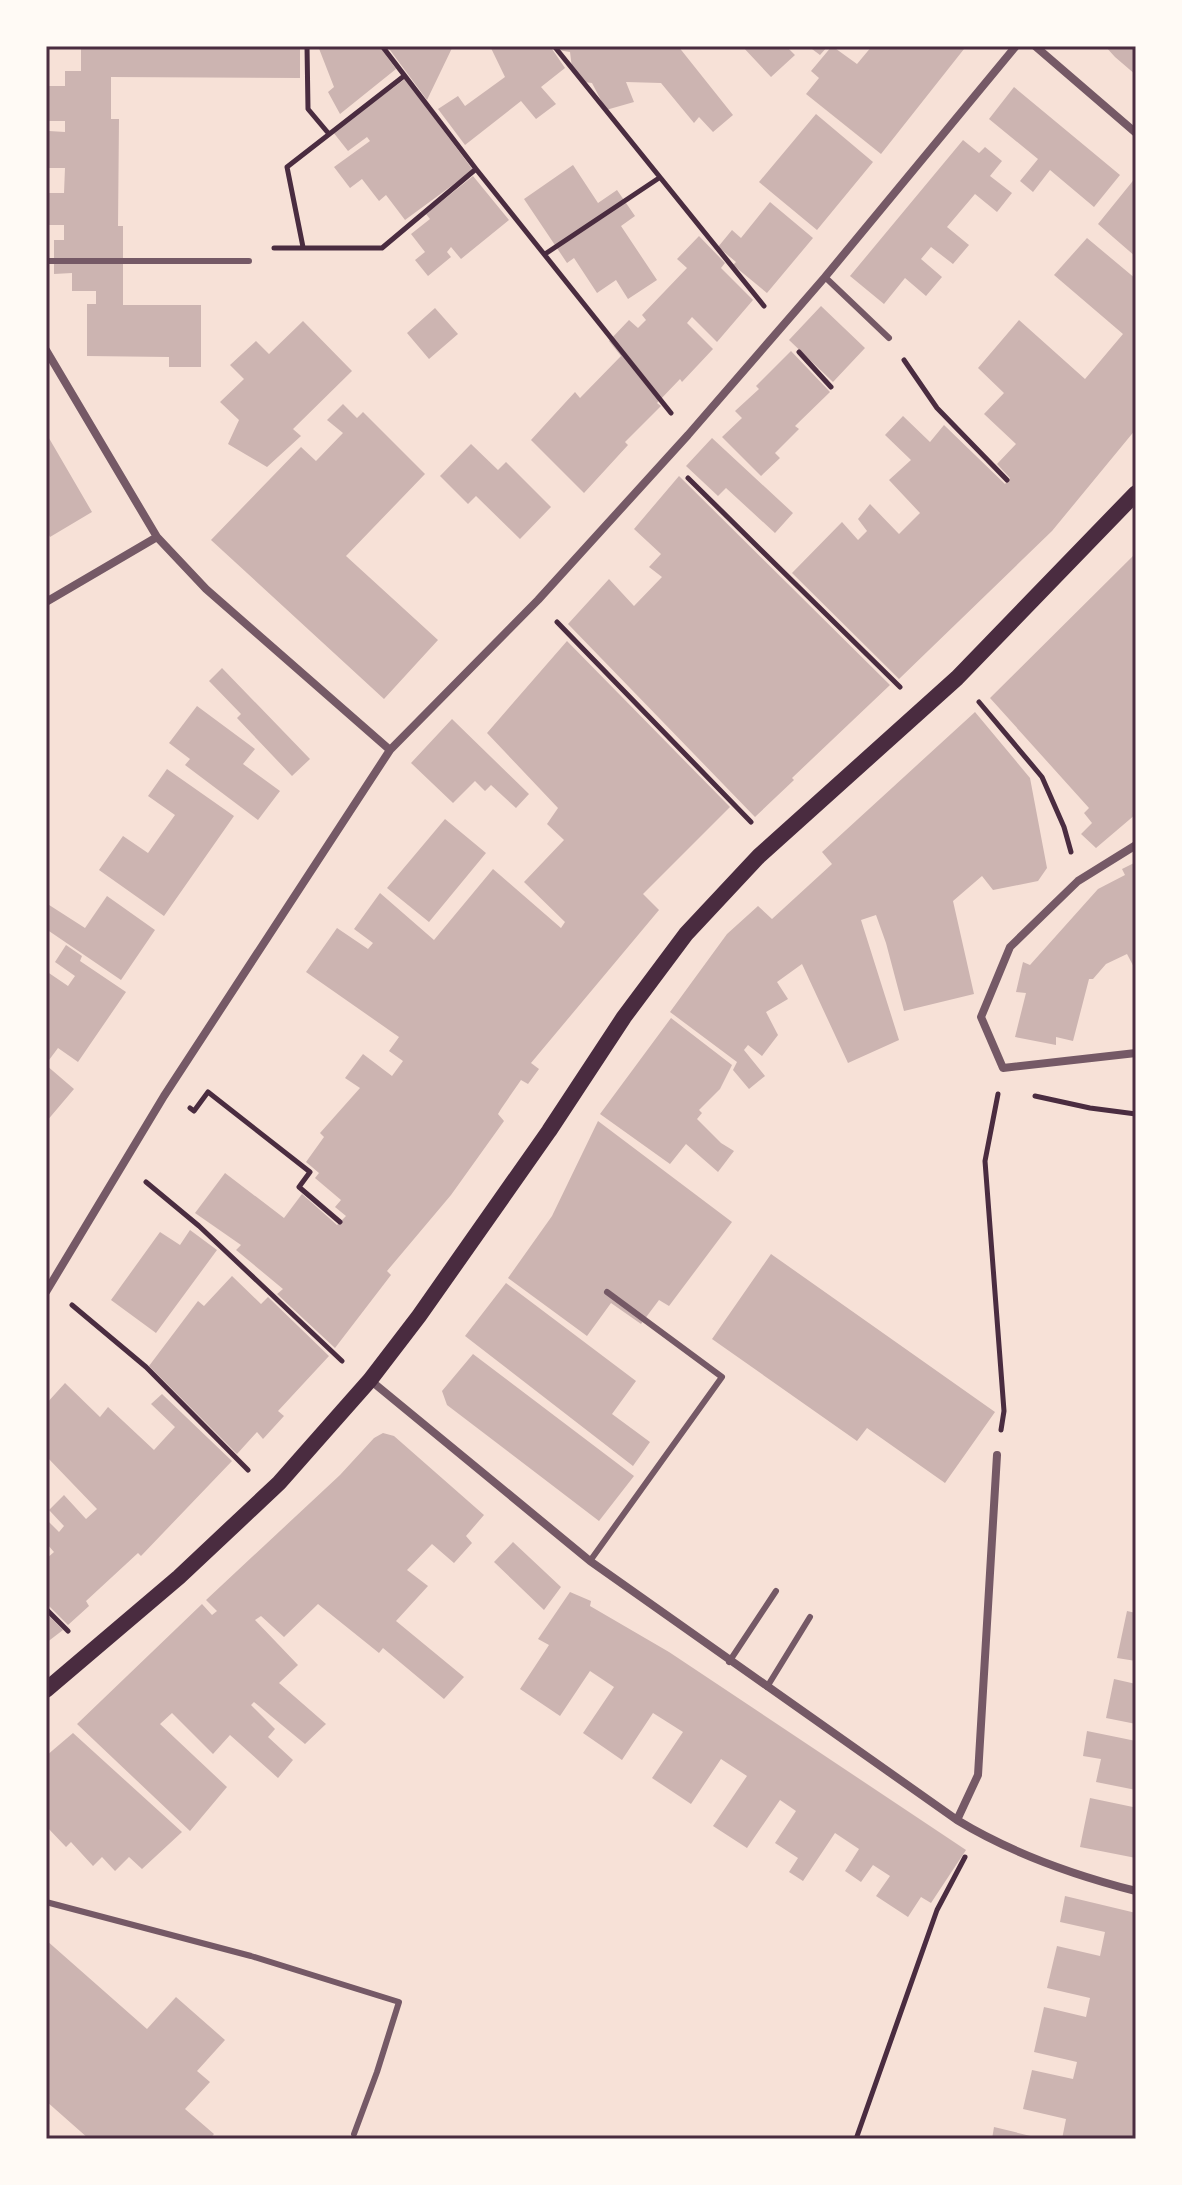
<svg xmlns="http://www.w3.org/2000/svg" width="1182" height="2185" viewBox="0 0 1182 2185" font-family="'Noto Sans',sans-serif">
	<style>
		.building { fill: #ccb4b1 }
		.lines { fill: none; stroke-linecap: round; stroke-linejoin: round }
		.path { stroke: #4a2c40; stroke-width: 5 }
		.service { stroke: #755966; stroke-width: 6 }
		.minor { stroke: #755966; stroke-width: 8 }
		.secondary { stroke: #4a2c40; stroke-width: 16 }
		.neatline { fill: none; stroke: #4a2c40; stroke-width: 3 }
	</style>
	<rect width="100%" height="100%" fill="#f7e1d7"/>
	<path class="building" d="M81 46H300V78L111 77V119H119L118 226H123V305H201V367H169V357L87 356V304H96V291H72V273L54 274V240H64V225H49V193H64L65 168H49V131L65 132V121H46V86H65V71H81Z
		M318 46H379L396 69 340 114 328 92 334 87Z
		M387 46H453L427 100Z
		M490 46H550L565 68 541 87 556 104 536 119 521 101 465 145 438 109 458 96 465 106 505 77Z
		M555 46H678L733 115 713 132 699 117 694 123 661 83 626 82 634 102 606 110 592 83 584 82 572 68 570 52 558 50Z
		M742 46H786L795 55 771 77Z
		M808 46H828L820 55Z
		M832 46 857 64 872 46H961L964 49 881 154 806 94 819 78 811 71Z
		M1105 46H1136V75L1115 57Z
		M405 79 473 170 405 220 386 195 379 201 362 179 350 188 334 167 370 141 367 137 348 151 333 132Z
		M1014 87 1120 175 1094 207 1050 170 1033 192 1020 181 1038 159 989 119Z
		M816 114 873 162 817 230 759 182Z
		M963 140 979 153 985 147 1002 161 990 176 1012 193 997 212 975 194 947 227 969 245 953 264 931 247 921 259 942 277 926 296 905 278 884 304 850 276Z
		M573 165 598 203 617 190 635 216 621 226 657 280 628 299 616 280 597 293 574 258 567 263 524 199Z
		M473 176 509 220 461 259 451 247 447 252 451 257 428 276 415 260 425 252 411 234 430 219 426 214Z
		M1136 177V257L1098 224Z
		M770 202 813 238 767 293 733 265 736 262 718 247 732 230 741 238Z
		M699 236 725 263 721 268 753 300 717 342 692 317 687 323 713 349 682 382 680 379 657 403 661 406 625 442 628 445 584 493 531 440 575 392 580 398 621 356 609 341 629 320 638 328 646 320 642 315 687 268 677 259Z
		M1087 238 1136 279V429L1052 531 899 679 792 573 842 522 858 540 867 531 858 519 870 504 899 534 920 513 889 480 911 460 885 435 903 416 930 442 944 425 1005 484 1010 478 997 464 1016 444 984 414 1004 393 978 368 1019 320 1085 379 1123 334 1054 275Z
		M821 306 865 348 833 382 789 340Z
		M435 308 458 334 429 359 407 333Z
		M303 321 352 371 293 429 301 436 267 467 228 444 239 420 220 402 244 379 230 365 256 341 269 354Z
		M791 351 830 392 795 426 799 429 775 453 780 458 761 476 722 437 742 418 735 411 759 389 756 386Z
		M343 404 357 418 363 412 425 474 346 556 438 640 384 699 211 540 301 447 316 461 343 433 327 420Z
		M46 433 92 512 50 537 46 530Z
		M712 438 793 513 775 533 726 488 718 496 686 466Z
		M471 444 498 470 506 462 551 507 520 539 476 496 468 504 440 476Z
		M679 476 890 685 792 778 794 780 755 817 568 624 609 579 634 606 662 577 649 567 661 554 634 529Z
		M1136 553V814L1096 848 1081 834 1092 823 1084 813 1089 808 990 698Z
		M567 641 730 807 643 894 659 910 531 1063 539 1069 528 1084 521 1080 501 1109 498 1114 504 1121 451 1195 387 1271 391 1275 335 1348 277 1294 283 1289 236 1250 241 1245 195 1213 225 1173 284 1218 302 1194 337 1225 346 1216 335 1207 341 1200 315 1178 319 1173 306 1162 324 1137 320 1133 360 1088 345 1078 363 1054 392 1076 403 1061 389 1051 399 1037 306 972 337 928 368 949 373 943 354 929 380 893 434 940 493 869 561 928 565 922 524 882 564 840 547 824 558 808 487 733Z
		M222 668 310 759 292 776 237 718 241 714 209 681Z
		M197 706 255 749 243 764 280 791 258 820 185 765 190 759 169 743Z
		M975 712 1030 778 1047 868 1038 881 993 890 982 876 953 901 974 994 904 1011 886 943 876 915 861 920 899 1040 848 1063 802 964 777 982 788 999 766 1012 778 1035 762 1056 748 1045 744 1050 765 1076 749 1089 733 1070 737 1062 670 1012 727 934 758 906 772 919 832 864 822 852Z
		M452 719 529 794 516 808 491 785 485 791 475 781 453 803 411 763Z
		M167 769 234 816 164 916 99 870 123 836 148 853 175 815 148 796Z
		M445 819 486 853 429 922 387 888Z
		M1136 862V971L1127 954 1106 964 1093 979H1089L1073 1041 1056 1037V1045L1015 1037 1026 993 1016 992 1023 962 1030 965 1098 889 1125 875 1122 869Z
		M107 896 155 930 121 980 46 929V903L85 928Z
		M66 945 82 956 80 961 126 992 78 1062 58 1048 49 1060 46 1058V971L68 986 75 976 55 962Z
		M671 1018 732 1065 720 1089 699 1110 702 1113 697 1119 721 1143 734 1151 718 1172 686 1144 670 1164 600 1114Z
		M46 1065 74 1089 46 1122Z
		M598 1121 732 1222 669 1306 659 1300 641 1324 611 1303 587 1336 508 1278 552 1216Z
		M190 1230 217 1250 156 1333 111 1300 160 1232 180 1245Z
		M771 1254 995 1412 945 1483 867 1428 857 1441 712 1339Z
		M232 1276 261 1304 268 1297 329 1356 278 1411 284 1416 263 1439 257 1432 237 1454 149 1366 198 1301 204 1306Z
		M506 1283 636 1381 612 1414 650 1442 633 1466 465 1336Z
		M473 1354 634 1476 599 1521 447 1405 442 1391Z
		M65 1383 100 1417 108 1407 154 1450 175 1427 151 1404 162 1394 232 1461 141 1556 138 1553 86 1601 89 1606 68 1625 46 1603V1559L54 1552 46 1543V1519L59 1532 64 1526 49 1510 64 1495 86 1519 97 1509 46 1456V1404Z
		M383 1433 394 1436 484 1515 466 1536 472 1543 454 1563 432 1544 407 1570 428 1586 396 1621 464 1677 444 1699 383 1648 379 1653 318 1604 284 1637 261 1616 255 1620 298 1665 279 1683 326 1724 305 1744 254 1702 251 1705 275 1729 268 1737 293 1760 278 1778 230 1735 213 1754 172 1713 160 1724 227 1787 190 1831 77 1724 202 1604 212 1615 217 1611 206 1600 340 1475 374 1438Z
		M513 1542 561 1587 544 1610 494 1562Z
		M570 1592 591 1601 590 1606 669 1652 966 1850 931 1903 921 1897 908 1917 876 1896 890 1876 873 1865 861 1882 845 1871 859 1849 835 1833 803 1881 789 1872 798 1858 775 1843 796 1811 780 1800 747 1848 713 1826 747 1776 721 1759 691 1804 652 1778 683 1732 653 1713 622 1760 583 1733 614 1687 590 1671 560 1716 520 1689 549 1645 538 1639Z
		M1127 1611 1136 1613V1661L1117 1658Z
		M46 1613 63 1630 46 1643Z
		M1114 1679 1136 1684V1724L1106 1718Z
		M1087 1731 1136 1741V1790L1096 1782 1101 1759 1083 1756Z
		M73 1733 182 1832 142 1869 129 1857 115 1871 102 1857 93 1866 71 1842 66 1847 46 1826V1756Z
		M1090 1798 1133 1807 1136 1801V1858L1080 1847Z
		M1065 1896 1136 1913 1134 2139H1062L1066 2119 1023 2109 1032 2070 1073 2079 1077 2062 1034 2052 1044 2007 1086 2017 1090 1998 1047 1988 1057 1946 1100 1956 1105 1932 1060 1922Z
		M46 1940 147 2029 176 1997 225 2040 197 2071 210 2082 185 2109 214 2134 210 2139H89L46 2101Z
		M994 2127 1039 2138V2139H992Z"/>
	<g class="lines">
		<path class="path" d="M307 46 308 109 329 134
			M382 46 476 169 671 413
			M554 46 764 306
			M303 247 287 167 404 76
			M274 248H382L476 169
			M545 254 659 178
			M799 352 831 387
			M904 360 937 408 1007 480
			M688 478 900 687
			M557 622 751 822
			M979 702 1042 777 1064 827 1071 852
			M998 1094 985 1161 1004 1411 1001 1430
			M1035 1096 1090 1108 1136 1114
			M190 1108 194 1111 208 1092 310 1172 299 1187 340 1222
			M146 1182 199 1226 342 1361
			M72 1305 146 1367 248 1470
			M46 1609 68 1631
			M856 2139 937 1910 965 1857"/>
		<path class="service" d="M46 261H249
			M825 277 889 338
			M590 1561 722 1377 607 1292
			M729 1662 776 1591
			M767 1687 810 1617
			M46 1902 251 1956 399 2002 377 2072 354 2134"/>
		<path class="minor" d="M1035 46 1136 133
			M46 350 157 537 206 589 390 750
			M46 602 157 537
			M1136 845 1078 881 1010 947 981 1017 1003 1068 1136 1053
			M46 1292 164 1096 390 750 538 600 688 435 825 277 1016 46
			M370 1380 590 1561 957 1820C1013 1854 1073 1875 1136 1891
			M957 1820 978 1775 997 1455"/>
		<path class="secondary" d="M46 1690 179 1577 279 1483 370 1380 419 1316 549 1131 624 1017 686 934 759 856 957 678 1136 493"/>
	</g>
	<rect width="1182" height="2185" fill="none" stroke="#fffaf5" stroke-width="96"/>
	<rect x="48" y="48" width="1086" height="2089" class="neatline"/>
</svg>
